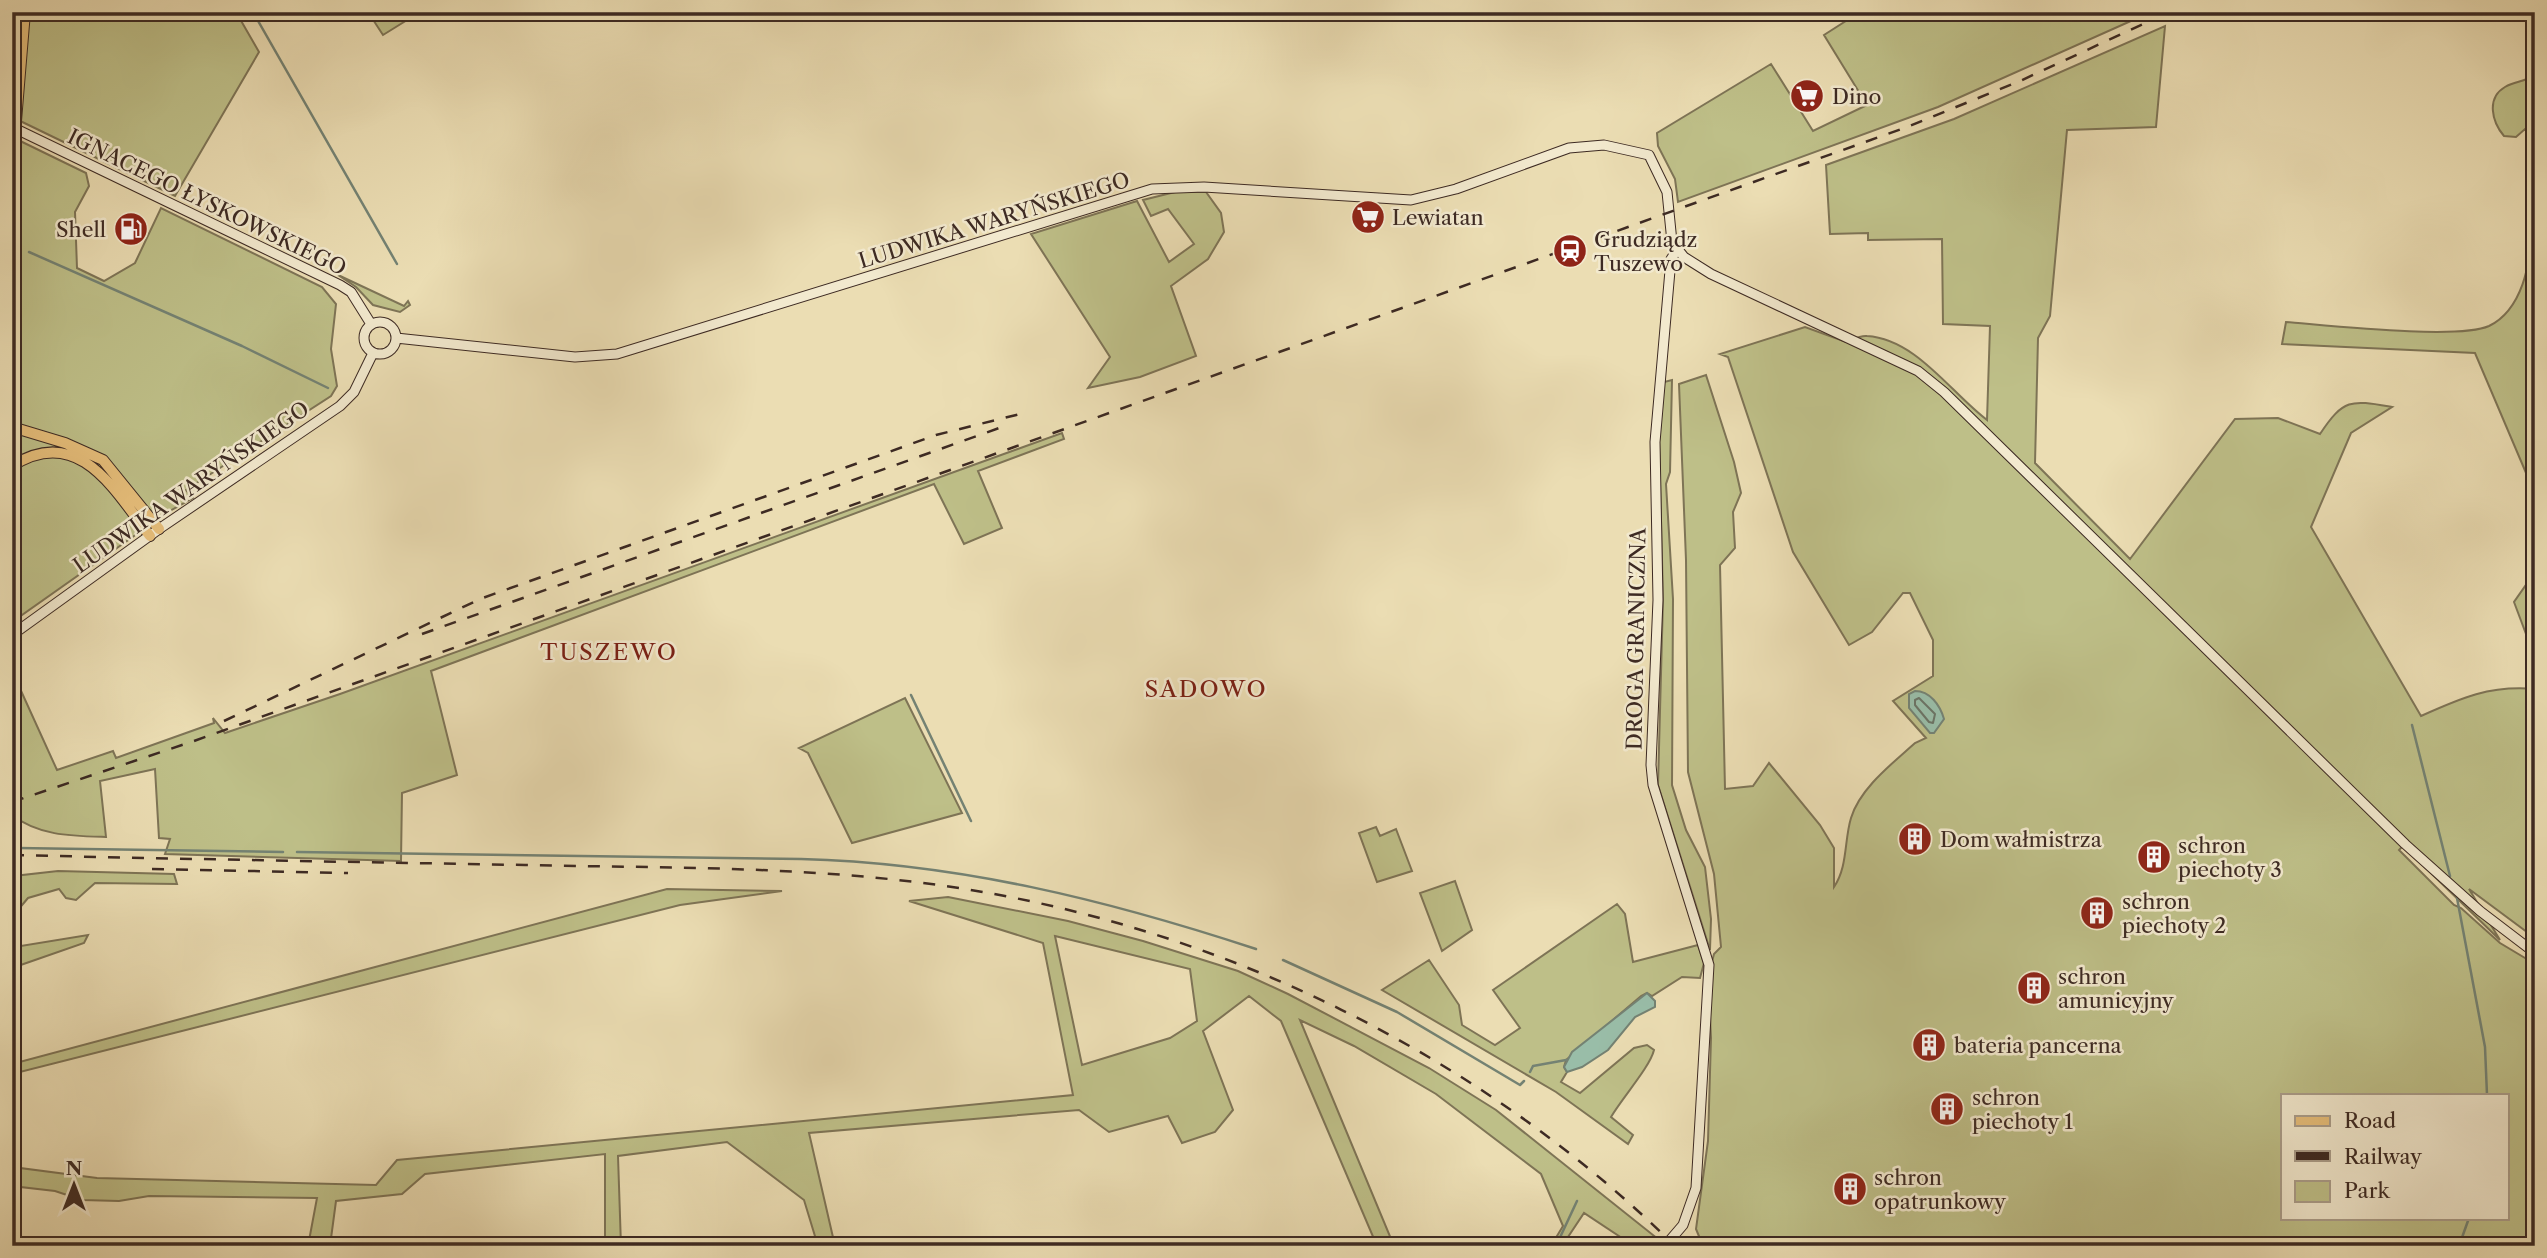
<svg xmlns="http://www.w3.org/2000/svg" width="2547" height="1258" viewBox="0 0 2547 1258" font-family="'Libre Caslon Text',serif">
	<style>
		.green { fill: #bebf88; stroke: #7e7456; stroke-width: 2; fill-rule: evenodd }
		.water { fill: #99bda8; stroke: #748273; stroke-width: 2 }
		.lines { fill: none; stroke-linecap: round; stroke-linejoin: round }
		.shore { stroke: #6b7466; stroke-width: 2 }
		.stream { stroke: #748273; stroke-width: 2.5 }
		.secondary-casing { stroke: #3d2a23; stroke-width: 11 }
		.primary-casing { stroke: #3d2a23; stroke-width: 12 }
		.secondary { stroke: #f2e9ce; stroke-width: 9 }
		.primary { stroke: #e6be7a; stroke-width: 10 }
		.rail { stroke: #3d2a23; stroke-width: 2.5; stroke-dasharray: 12 12; stroke-linecap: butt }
		.labels { text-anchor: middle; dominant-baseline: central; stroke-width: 5; stroke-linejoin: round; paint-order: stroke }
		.poi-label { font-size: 21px; fill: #3d2a23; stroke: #f2e9ce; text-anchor: start }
		.street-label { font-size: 21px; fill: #3d2a23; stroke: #f2e9ce }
		.neighbourhood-label { font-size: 23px; letter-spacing: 2px; fill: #7a1f14; stroke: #f2e9ce }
	</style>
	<rect width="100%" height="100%" fill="#ebddb3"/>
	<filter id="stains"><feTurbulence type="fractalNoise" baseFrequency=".00286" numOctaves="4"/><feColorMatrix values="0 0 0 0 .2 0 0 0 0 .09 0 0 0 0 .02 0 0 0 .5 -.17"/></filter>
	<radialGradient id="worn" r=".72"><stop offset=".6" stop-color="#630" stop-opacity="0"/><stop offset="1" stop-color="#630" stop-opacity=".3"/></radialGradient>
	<path class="green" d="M12 12H236L259 52 175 196 12 117Z
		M368 12H420L383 35Z
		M1860 12H2151L1938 107 1678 202 1675 179 1658 146 1657 133 1771 64 1813 131 1867 105 1824 35Z
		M2165 26 2156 127 2067 130 2050 316 2038 338 2035 463 2130 559 2235 419 2278 418 2320 434C2344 398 2351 400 2392 407L2351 433 2311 527 2421 716C2461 698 2490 685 2535 689V938L2469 889 2500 940 2403 846 2399 850 2454 905 2461 908 2500 943 2535 964V1246H1703L1696 1229 1708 1141 1711 1038 1708 977 1714 954 1721 947 1714 874 1688 772 1686 560 1679 384 1706 375 1734 462 1741 493 1733 512 1735 548 1720 565 1725 789 1753 786 1769 763 1820 825 1834 848V887C1848 866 1844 841 1851 818 1860 788 1893 763 1915 743L1926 738 1893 701 1933 676V640L1910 593H1903L1872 632 1849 645 1793 552 1728 357 1720 354 1805 327 1846 342C1852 340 1860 335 1867 336 1916 339 1951 393 1987 420L1990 326 1943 324 1942 239 1868 240V233L1830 234 1826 165 1954 119ZM2283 1095H2507V1218H2283Z
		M2535 73V139L2525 129 2516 137 2504 136C2492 122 2486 98 2505 87 2517 80 2526 83 2535 73Z
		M12 137 86 173 89 186 75 212 77 268 104 281 135 263 161 208 322 287 336 304 331 349 337 386 331 396 186 490 193 498 168 512 12 622Z
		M1175 192H1206L1221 213 1224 232 1208 259 1171 286 1196 356 1140 377 1088 388 1110 357 1031 234 1137 201 1169 262 1194 244 1168 209 1151 216 1143 200Z
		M2535 221V494L2475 353 2282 344 2286 322C2325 325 2458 340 2489 326 2526 308 2530 256 2535 221Z
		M338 275 404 306 408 301 410 305 400 312 373 305 356 287Z
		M1672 380 1670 472 1666 484 1673 599 1672 785 1686 830 1705 867 1711 919 1710 950 1658 785 1663 599 1659 441 1664 382Z
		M1062 433 1064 439 978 471 1002 528 964 544 934 484 431 671 457 775 402 793 401 861 165 854 170 839 159 838 155 769 100 781 106 837C72 836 39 836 12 815V671L57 770 113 751 116 758 214 723 213 718 225 733 340 694Z
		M2535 572V658L2514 602Z
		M905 698 962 813 852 843 808 753 799 748Z
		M1376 827 1380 836 1396 829 1412 871 1377 882 1359 833Z
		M58 871 174 874 177 884 95 883 76 900 66 898 59 889 28 898 12 917 14 876Z
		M1455 881 1472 930 1442 951 1420 893Z
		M667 889 782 891 680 905 12 1074V1064Z
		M948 897 1068 921 1143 941 1238 971 1288 994 1429 1068 1496 1110 1658 1239 1651 1246H1634L1584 1213 1562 1246H1551L1563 1226 1541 1174 1436 1094 1354 1046 1300 1020 1394 1246H1377L1281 1021 1249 996 1203 1031 1233 1110 1215 1132 1182 1143 1168 1116 1109 1132 1079 1110 809 1133 835 1246H818L804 1200 727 1142 618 1156 621 1246H605V1154L425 1174 402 1194 336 1201 330 1246H308L317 1198 149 1196 119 1201 82 1200 55 1191 12 1186V1167L97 1178 376 1185 397 1160 1073 1095 1043 943 909 901ZM1055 936 1190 969 1197 1021 1170 1038 1082 1065Z
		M1617 904 1625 914 1633 962 1698 945 1704 963 1700 978 1682 977 1652 996 1647 993 1641 996 1566 1060 1564 1067 1567 1072 1561 1082 1580 1093 1634 1048 1647 1045 1654 1050C1650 1067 1622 1098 1611 1117L1633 1135 1628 1144 1556 1092 1382 990 1429 960 1459 1005 1462 1025 1495 1045 1520 1028 1493 990Z
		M88 935 84 943 12 968V938L21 946Z"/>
	<path class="water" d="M1915 691C1930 691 1940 705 1944 719L1934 733H1930L1909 708V694Z
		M1647 993 1655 1001V1007L1635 1017 1608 1050 1582 1067 1567 1072 1564 1067 1572 1052Z"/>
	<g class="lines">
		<path class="shore" d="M1919 698 1935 714 1933 723 1929 722 1915 705V700Z"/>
		<path class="stream" d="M253 12 397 264
			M1899 17 1901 12
			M29 252 242 346 328 388
			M911 695 971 821
			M2412 725 2450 876
			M17 848 283 852
			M297 852 801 859C958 863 1107 900 1256 949
			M2457 898 2485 1047 2487 1095
			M1283 960 1397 1012 1520 1085 1524 1081
			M1530 1072 1533 1066 1566 1060
			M12 1181H16
			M1556 1246 1577 1201
			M2459 1246 2469 1218"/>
		<g class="secondary-casing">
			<path id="secondary" d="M12 127 340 285 351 292 371 324
				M364 338a16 16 0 1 1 32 0a16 16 0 1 1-32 0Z
				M396 338 575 357 617 354 1152 189 1204 187 1411 200 1456 189 1569 148 1604 145 1649 155 1667 192 1672 242 1684 257 1711 274 1918 371 1944 392 2405 844 2480 911 2535 953
				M12 635 159 529 340 406 354 392 373 353
				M1665 1246 1683 1225 1696 1188 1709 965 1653 785 1651 765 1658 600 1655 442 1671 259 1677 250"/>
		</g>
		<g class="primary-casing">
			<path id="primary" d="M12 169 25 12
				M12 427 65 443 103 460 159 529
				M12 466C79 423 115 491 150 536"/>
		</g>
		<use href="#secondary" class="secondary"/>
		<use href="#primary" class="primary"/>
		<path class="rail" d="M422 634 1002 427
			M224 721 480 599 936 435 1028 412
			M12 802 194 741 1907 127 2020 81 2169 12
			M12 855C183 859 354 862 525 865 658 868 791 866 923 883 1202 918 1474 1048 1675 1246
			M152 869 348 873"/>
	</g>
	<defs>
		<g id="supermarket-disc" transform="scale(1.75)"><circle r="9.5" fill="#8f2418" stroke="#f2e9ce"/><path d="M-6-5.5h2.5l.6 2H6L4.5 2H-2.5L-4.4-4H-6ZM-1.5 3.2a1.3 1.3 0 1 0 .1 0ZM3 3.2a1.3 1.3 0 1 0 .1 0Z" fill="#fff"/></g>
		<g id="fuel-disc" transform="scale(1.75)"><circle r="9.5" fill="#8f2418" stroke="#f2e9ce"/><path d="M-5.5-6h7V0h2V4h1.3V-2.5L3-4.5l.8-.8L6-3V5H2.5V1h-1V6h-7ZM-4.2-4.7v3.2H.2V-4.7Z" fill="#fff"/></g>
		<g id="station-disc" transform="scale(1.75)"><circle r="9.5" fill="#8f2418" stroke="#f2e9ce"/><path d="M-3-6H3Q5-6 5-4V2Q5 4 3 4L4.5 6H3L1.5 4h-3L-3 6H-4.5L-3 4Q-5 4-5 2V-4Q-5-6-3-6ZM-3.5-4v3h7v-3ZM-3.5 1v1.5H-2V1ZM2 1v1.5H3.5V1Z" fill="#fff"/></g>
		<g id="building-disc" transform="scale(1.75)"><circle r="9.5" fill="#8f2418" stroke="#f2e9ce"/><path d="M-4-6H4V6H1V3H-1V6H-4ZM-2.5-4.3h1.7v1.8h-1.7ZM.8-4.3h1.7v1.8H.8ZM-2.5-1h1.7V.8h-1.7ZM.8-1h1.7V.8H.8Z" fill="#fff"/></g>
	</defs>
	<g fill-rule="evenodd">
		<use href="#supermarket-disc" x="1807" y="96"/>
		<use href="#supermarket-disc" x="1368" y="217"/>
		<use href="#fuel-disc" x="131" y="229"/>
		<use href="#station-disc" x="1570" y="251"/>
		<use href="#building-disc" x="1915" y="839"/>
		<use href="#building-disc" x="2154" y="857"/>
		<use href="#building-disc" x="2097" y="913"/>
		<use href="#building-disc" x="2034" y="988"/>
		<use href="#building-disc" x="1929" y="1045"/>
		<use href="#building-disc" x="1947" y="1109"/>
		<use href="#building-disc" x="1850" y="1189"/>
	</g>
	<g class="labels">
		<g class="poi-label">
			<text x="1832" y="96">Dino</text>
			<text x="1392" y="217">Lewiatan</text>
			<text x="106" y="229" text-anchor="end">Shell</text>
			<text x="1594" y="239">Grudziądz<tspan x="1594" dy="24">Tuszewo</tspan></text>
			<text x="1940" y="839">Dom wałmistrza</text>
			<text x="2178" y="845">schron<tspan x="2178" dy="24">piechoty 3</tspan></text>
			<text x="2122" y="901">schron<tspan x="2122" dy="24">piechoty 2</tspan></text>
			<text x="2058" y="976">schron<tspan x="2058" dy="24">amunicyjny</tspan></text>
			<text x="1954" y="1045">bateria pancerna</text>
			<text x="1972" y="1097">schron<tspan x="1972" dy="24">piechoty 1</tspan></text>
			<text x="1874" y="1177">schron<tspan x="1874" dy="24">opatrunkowy</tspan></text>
		</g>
		<g class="street-label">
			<text transform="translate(207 202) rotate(26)">IGNACEGO ŁYSKOWSKIEGO</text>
			<text transform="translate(994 220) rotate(-17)">LUDWIKA WARYŃSKIEGO</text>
			<text transform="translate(191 487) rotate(-35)">LUDWIKA WARYŃSKIEGO</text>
			<text transform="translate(1636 639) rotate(-89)">DROGA GRANICZNA</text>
		</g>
		<g class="neighbourhood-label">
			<text x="609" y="652">TUSZEWO</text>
			<text x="1206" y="689">SADOWO</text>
		</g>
	</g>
	<rect width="2547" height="1258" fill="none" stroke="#ebddb3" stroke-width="42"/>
	<rect x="14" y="14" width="2519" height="1230" fill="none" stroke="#3d2a23" stroke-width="3.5"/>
	<rect x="21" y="21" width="2505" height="1216" fill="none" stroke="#3d2a23" stroke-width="2"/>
	<rect x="2281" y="1094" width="228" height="126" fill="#f2e9ce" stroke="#aa9d8a" stroke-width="2"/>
	<rect x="2295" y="1116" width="35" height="10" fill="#e6be7a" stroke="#aa9d8a" stroke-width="2"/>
	<text x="2344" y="1128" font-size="21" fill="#3d2a23">Road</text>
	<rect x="2295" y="1151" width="35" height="10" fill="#3d2a23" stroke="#aa9d8a" stroke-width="2"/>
	<text x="2344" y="1164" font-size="21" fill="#3d2a23">Railway</text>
	<rect x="2295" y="1181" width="35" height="21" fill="#bebf88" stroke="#aa9d8a" stroke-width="2"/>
	<text x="2344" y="1198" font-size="21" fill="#3d2a23">Park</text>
	<g transform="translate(74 1185)" stroke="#f2e9ce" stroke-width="5" paint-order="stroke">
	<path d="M0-5L12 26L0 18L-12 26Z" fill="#3d2a23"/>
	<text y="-10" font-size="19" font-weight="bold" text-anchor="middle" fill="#3d2a23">N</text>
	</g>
	<rect width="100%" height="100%" filter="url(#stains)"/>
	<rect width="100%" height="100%" fill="url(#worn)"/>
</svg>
